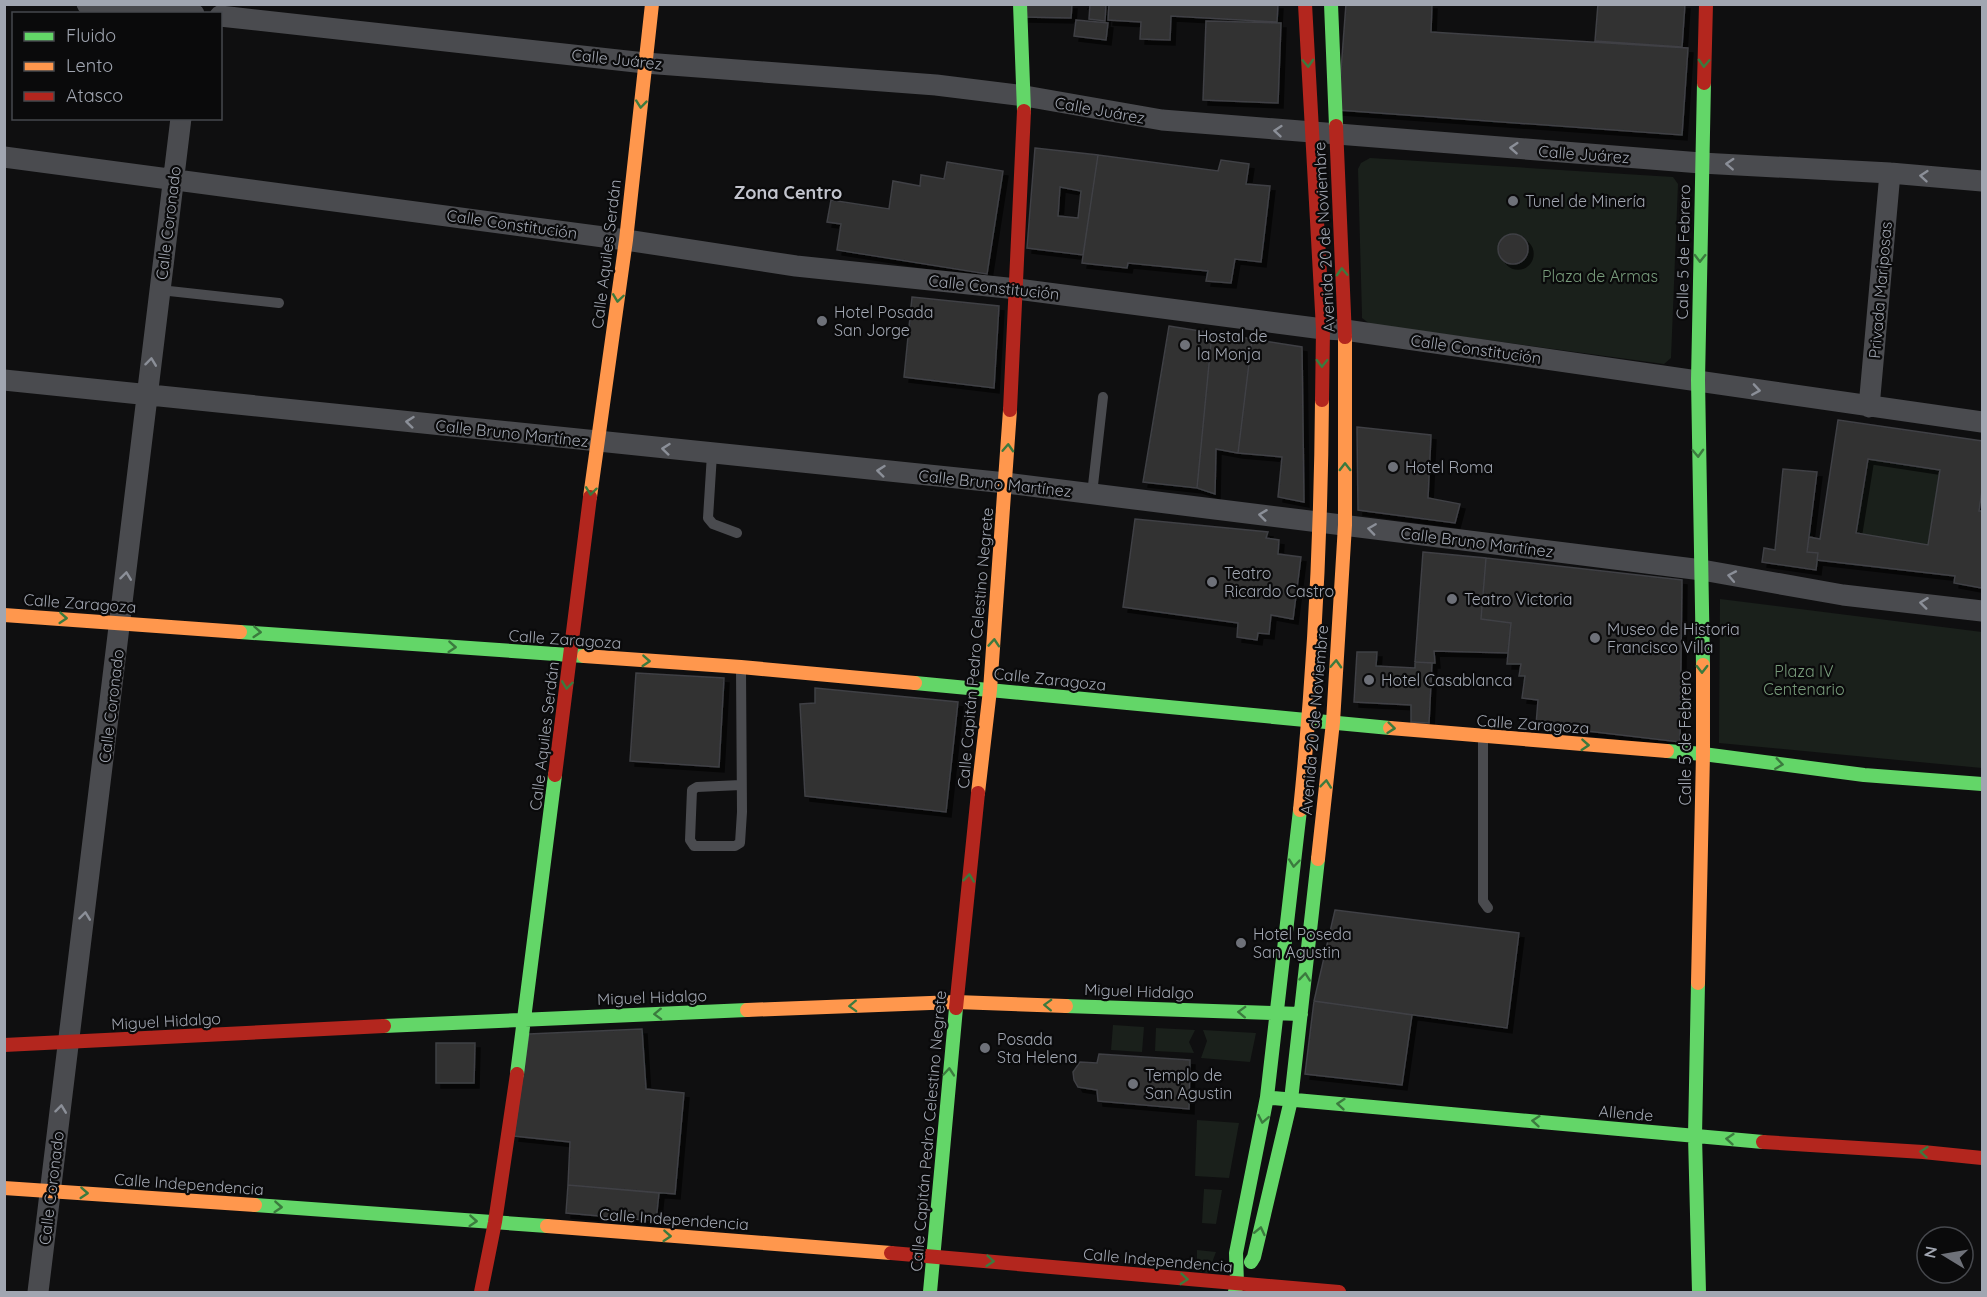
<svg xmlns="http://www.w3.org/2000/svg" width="1987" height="1297" viewBox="0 0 1987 1297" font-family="Quicksand,sans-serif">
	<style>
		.green { fill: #1a201b; fill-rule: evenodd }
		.building { fill: #303032; stroke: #3f4044; stroke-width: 1.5; fill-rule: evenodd; filter: url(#shadow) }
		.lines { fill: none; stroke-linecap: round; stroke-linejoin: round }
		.lane { stroke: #4a4b4f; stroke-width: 10 }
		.street { stroke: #4a4b4f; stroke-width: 21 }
		.fast { stroke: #63d668; stroke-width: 14 }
		.slow { stroke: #ff974d; stroke-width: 14 }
		.jam { stroke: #b3261e; stroke-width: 14 }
		.oneway { stroke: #3b7a3e }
		.oneway2 { stroke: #8b8f98 }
		.poi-dot { fill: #6e7179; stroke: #0a0a0b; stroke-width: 2 }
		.labels { text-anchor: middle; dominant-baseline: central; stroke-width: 4.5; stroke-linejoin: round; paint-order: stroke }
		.street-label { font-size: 16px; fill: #a1a6b1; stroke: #0a0a0b }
		.poi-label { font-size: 16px; fill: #a1a6b1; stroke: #0a0a0b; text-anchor: start }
		.park-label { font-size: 16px; fill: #789b7b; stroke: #0a0a0b }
		.neighbourhood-label { font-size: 18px; font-weight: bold; fill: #c2c4cd; stroke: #0a0a0b }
	</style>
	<defs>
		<filter id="shadow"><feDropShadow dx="5" dy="5" stdDeviation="0" flood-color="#0009"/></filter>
	</defs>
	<rect width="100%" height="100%" fill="#0f0f10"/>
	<path class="green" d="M1370 158 1673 177 1678 184 1671 358 1664 364 1370 324 1362 318V315L1358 169 1361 163ZM1513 234 1524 237 1529 248 1525 260 1513 265 1503 260 1498 249 1502 238Z
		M1868 459 1940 470 1928 545 1856 533Z
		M1720 599 1982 632V768L1719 743Z
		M1113 1025 1144 1027 1142 1052 1111 1050Z
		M1156 1028 1195 1030 1189 1042 1194 1053 1155 1051Z
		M1203 1030 1256 1033 1250 1062 1201 1058 1207 1041Z
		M1197 1120 1239 1123 1229 1178 1195 1176Z
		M1204 1189 1222 1190 1216 1224 1202 1223Z
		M1197 1250 1216 1252 1208 1273 1197 1271Z"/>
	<path class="building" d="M1025 4H1072L1071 18 1024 17Z
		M1082 4H1106L1105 21 1089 19 1090 5Z
		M1109 4H1278L1277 22 1171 16 1170 40 1140 39 1141 22 1108 20Z
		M1346 4H1432L1431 32 1688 48 1682 135 1338 110Z
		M1598 4H1685L1682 47 1595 41Z
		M1076 20 1108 23 1106 40 1074 36Z
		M1206 21 1281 23 1278 103 1203 100Z
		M1035 148 1098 155 1083 255 1027 248ZM1060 187 1081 191 1078 218 1058 216Z
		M1098 155 1218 171 1221 160 1249 164 1246 184 1270 186 1261 262 1235 259 1231 283 1206 281 1208 271 1128 263 1127 268 1082 263Z
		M947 162 1003 171 987 274 837 250 841 224 827 222 831 200 889 209 893 181 920 186 921 175 944 179Z
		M1498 249a15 15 0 1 1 30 0a15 15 0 1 1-30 0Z
		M912 297 999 306 994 388 904 377Z
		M1169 326 1212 333 1197 488 1143 482Z
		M1212 333 1252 339 1238 453 1216 449 1215 494 1197 488Z
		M1252 339 1302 347 1304 502 1278 497 1282 457 1238 453Z
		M1838 420 1982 441V490L1979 511H1982V588L1954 583 1955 576 1817 560 1818 553 1807 552 1809 537 1820 539ZM1868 459 1940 470 1928 545 1856 533Z
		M1357 427 1431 435 1428 498 1460 504 1455 523 1358 510Z
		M1783 469 1817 472 1807 552 1818 553 1816 570 1762 562 1764 548 1775 550Z
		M1135 519 1268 532 1266 538 1279 540 1278 554 1301 557 1293 619 1271 615 1269 634 1258 633 1257 640 1237 637 1238 623 1123 607Z
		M1423 552 1486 558 1481 619 1511 623 1508 653 1434 651 1435 663 1415 662Z
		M1486 558 1682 580 1680 742 1536 725 1538 700 1522 698 1525 676H1519L1521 664H1507L1511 623 1481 619Z
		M1357 652H1377L1376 666 1415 668V662L1432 663 1429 723 1411 722V705L1354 702Z
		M636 673 724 678 719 767 630 761Z
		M815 688 958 702 946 812 805 796 800 704 815 703Z
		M1335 910 1519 933 1507 1028 1314 1001Z
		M1314 1001 1412 1015 1402 1085 1305 1074Z
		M642 1029 646 1089 684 1093 675 1194 568 1185 570 1142 514 1136 529 1034Z
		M436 1043H475L474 1083H436Z
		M1099 1054 1190 1060 1189 1109 1098 1101 1097 1090 1078 1087 1074 1080 1073 1072 1080 1062 1097 1063Z
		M568 1185 659 1193 656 1221 566 1213Z"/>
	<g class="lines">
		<path class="lane" d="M160 290 279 303
			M712 454 708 518 713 524 737 533
			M1092 494 1103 397
			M1483 739V901L1488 908
			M741 785 697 787 692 790 690 840 694 846H735L740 843 742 812 741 669"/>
		<path class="street" d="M87 4 194 14
			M220 16 645 63 936 85 1025 96 1162 120 1701 163 1890 173 1982 181
			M4 157 626 240 796 266 1017 289 1323 329 1345 330 1982 422
			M4 380 1006 483 1702 570 1843 595 1982 611
			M1869 407 1890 173
			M38 1292 181 118"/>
		<path class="fast" d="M1020 4 1024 111
			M1331 4 1336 126
			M240 632 584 656
			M1703 665 1698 380 1704 83
			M915 683 1390 728
			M1667 751 1703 754 1864 775 1982 784
			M1698 983 1695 1136 1699 1292
			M1066 1006 1301 1014
			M384 1026 747 1010
			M517 1074 555 775
			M1273 1098 1763 1142
			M255 1205 547 1226
			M1251 1262 1254 1257 1291 1100 1318 859
			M930 1292 956 1008
			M1235 1292 1237 1284 1236 1253 1267 1097 1300 810"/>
		<path class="slow" d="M590 497 626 240 652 4
			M4 615 240 632
			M584 656 741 667 915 683
			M1390 728 1667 751
			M978 793 990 690 1010 410
			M1300 810C1314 674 1321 537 1322 400
			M1318 859 1333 722 1345 525V337
			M1698 983 1703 754V665
			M747 1010 956 1002 1066 1006
			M4 1188 255 1205
			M547 1226 891 1253"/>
		<path class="jam" d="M1305 4 1323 329 1322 400
			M1704 83 1706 4
			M1336 126 1345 337
			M1010 410 1024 111
			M555 775 590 497
			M956 1008 978 793
			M4 1045 384 1026
			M1763 1142 1923 1152 1982 1158
			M891 1253 1339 1292
			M481 1292 495 1222 517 1074"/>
	</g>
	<defs><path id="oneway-chevron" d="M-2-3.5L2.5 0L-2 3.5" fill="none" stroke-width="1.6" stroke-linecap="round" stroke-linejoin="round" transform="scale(1.5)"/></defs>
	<g class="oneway">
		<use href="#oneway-chevron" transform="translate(1308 63) rotate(87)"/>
		<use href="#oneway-chevron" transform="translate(1704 63) rotate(92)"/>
		<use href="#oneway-chevron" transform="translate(641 104) rotate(96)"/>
		<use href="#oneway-chevron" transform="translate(1700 258) rotate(91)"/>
		<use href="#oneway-chevron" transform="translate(1342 272) rotate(-93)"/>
		<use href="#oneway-chevron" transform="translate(618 298) rotate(98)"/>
		<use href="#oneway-chevron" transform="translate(1322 363) rotate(91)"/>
		<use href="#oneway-chevron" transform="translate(1008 448) rotate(-87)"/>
		<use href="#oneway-chevron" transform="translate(1698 453) rotate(88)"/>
		<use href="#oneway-chevron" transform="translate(1345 467) rotate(-90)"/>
		<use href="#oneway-chevron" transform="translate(591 491) rotate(97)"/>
		<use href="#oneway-chevron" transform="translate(63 618) rotate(4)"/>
		<use href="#oneway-chevron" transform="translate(257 632) rotate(4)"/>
		<use href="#oneway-chevron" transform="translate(994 643) rotate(-86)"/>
		<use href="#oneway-chevron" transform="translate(452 647) rotate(4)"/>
		<use href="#oneway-chevron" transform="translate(646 661) rotate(4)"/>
		<use href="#oneway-chevron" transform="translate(1336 664) rotate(-87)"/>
		<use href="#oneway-chevron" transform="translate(1702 669) rotate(90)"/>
		<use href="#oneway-chevron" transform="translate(567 685) rotate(97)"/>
		<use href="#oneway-chevron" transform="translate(1391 728) rotate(6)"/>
		<use href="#oneway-chevron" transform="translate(1585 745) rotate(4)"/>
		<use href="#oneway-chevron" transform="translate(1779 764) rotate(8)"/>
		<use href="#oneway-chevron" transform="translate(1326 784) rotate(-84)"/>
		<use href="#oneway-chevron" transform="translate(1294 863) rotate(96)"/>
		<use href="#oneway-chevron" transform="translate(969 878) rotate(-84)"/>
		<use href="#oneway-chevron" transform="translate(1305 977) rotate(-84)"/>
		<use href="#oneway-chevron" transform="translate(1048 1005) rotate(-178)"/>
		<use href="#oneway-chevron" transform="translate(853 1006) rotate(178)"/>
		<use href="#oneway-chevron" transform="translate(1242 1012) rotate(-178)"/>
		<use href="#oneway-chevron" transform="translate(658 1014) rotate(178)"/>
		<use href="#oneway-chevron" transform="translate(949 1072) rotate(-85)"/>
		<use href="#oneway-chevron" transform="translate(1341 1104) rotate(-175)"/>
		<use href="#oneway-chevron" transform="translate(1263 1119) rotate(101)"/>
		<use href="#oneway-chevron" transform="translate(1536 1121) rotate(-175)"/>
		<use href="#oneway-chevron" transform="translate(1730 1139) rotate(-175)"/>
		<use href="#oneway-chevron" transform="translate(1924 1152) rotate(-175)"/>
		<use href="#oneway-chevron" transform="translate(84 1193) rotate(4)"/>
		<use href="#oneway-chevron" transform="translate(278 1207) rotate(4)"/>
		<use href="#oneway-chevron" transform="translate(473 1221) rotate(4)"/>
		<use href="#oneway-chevron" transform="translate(1260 1231) rotate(-77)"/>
		<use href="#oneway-chevron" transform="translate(667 1236) rotate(4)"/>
		<use href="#oneway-chevron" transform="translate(990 1261) rotate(5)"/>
		<use href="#oneway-chevron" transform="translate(1184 1279) rotate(5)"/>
	</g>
	<g class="oneway2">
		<use href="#oneway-chevron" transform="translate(1278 131) rotate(-175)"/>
		<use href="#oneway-chevron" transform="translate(1514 148) rotate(-176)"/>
		<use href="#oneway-chevron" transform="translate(1730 164) rotate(-177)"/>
		<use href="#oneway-chevron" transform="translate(1924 176) rotate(-175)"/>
		<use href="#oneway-chevron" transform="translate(151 362) rotate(-83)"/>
		<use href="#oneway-chevron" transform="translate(1756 390) rotate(9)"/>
		<use href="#oneway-chevron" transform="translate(410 422) rotate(-174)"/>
		<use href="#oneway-chevron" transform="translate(666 449) rotate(-174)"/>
		<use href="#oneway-chevron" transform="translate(881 471) rotate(-174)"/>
		<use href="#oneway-chevron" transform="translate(1263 515) rotate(-173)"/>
		<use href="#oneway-chevron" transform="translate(1372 529) rotate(-172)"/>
		<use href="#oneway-chevron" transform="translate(126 576) rotate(-83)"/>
		<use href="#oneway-chevron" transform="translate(1732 576) rotate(-169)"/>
		<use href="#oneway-chevron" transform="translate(1924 603) rotate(-173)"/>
		<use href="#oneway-chevron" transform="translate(85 916) rotate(-83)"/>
		<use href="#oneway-chevron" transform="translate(61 1109) rotate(-83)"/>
	</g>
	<g class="poi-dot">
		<circle cx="1513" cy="201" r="6"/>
		<circle cx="822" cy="321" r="6"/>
		<circle cx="1185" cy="345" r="6"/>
		<circle cx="1393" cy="467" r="6"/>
		<circle cx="1212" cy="582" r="6"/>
		<circle cx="1452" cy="599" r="6"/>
		<circle cx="1595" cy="638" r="6"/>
		<circle cx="1369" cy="680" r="6"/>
		<circle cx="1241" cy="943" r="6"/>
		<circle cx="985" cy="1048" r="6"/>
		<circle cx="1133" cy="1084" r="6"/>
	</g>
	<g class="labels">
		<g class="street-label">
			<text transform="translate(617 59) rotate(6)">Calle Juárez</text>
			<text transform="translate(1100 110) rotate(10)">Calle Juárez</text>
			<text transform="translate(1584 154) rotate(4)">Calle Juárez</text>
			<text transform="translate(168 223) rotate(-83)">Calle Coronado</text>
			<text transform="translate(512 224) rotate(8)">Calle Constitución</text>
			<text transform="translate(1324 237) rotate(-93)">Avenida 20 de Noviembre</text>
			<text transform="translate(1683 252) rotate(-89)">Calle 5 de Febrero</text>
			<text transform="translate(606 254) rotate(-83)">Calle Aquiles Serdán</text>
			<text transform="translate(994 287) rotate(6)">Calle Constitución</text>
			<text transform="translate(1880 290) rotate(-85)">Privada Mariposas</text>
			<text transform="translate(1476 349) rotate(8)">Calle Constitución</text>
			<text transform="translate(512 433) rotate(6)">Calle Bruno Martínez</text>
			<text transform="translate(995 483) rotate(6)">Calle Bruno Martínez</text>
			<text transform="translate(1477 542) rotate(7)">Calle Bruno Martínez</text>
			<text transform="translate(80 603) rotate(4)">Calle Zaragoza</text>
			<text transform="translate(565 639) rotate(4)">Calle Zaragoza</text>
			<text transform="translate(975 648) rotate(-85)">Calle Capitán Pedro Celestino Negrete</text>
			<text transform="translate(1050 679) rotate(6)">Calle Zaragoza</text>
			<text transform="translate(111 706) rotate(-83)">Calle Coronado</text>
			<text transform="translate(1314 720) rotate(-85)">Avenida 20 de Noviembre</text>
			<text transform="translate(1533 724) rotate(4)">Calle Zaragoza</text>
			<text transform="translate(544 736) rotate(-83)">Calle Aquiles Serdán</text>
			<text transform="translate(1685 738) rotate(-90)">Calle 5 de Febrero</text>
			<text transform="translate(1139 991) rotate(2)">Miguel Hidalgo</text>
			<text transform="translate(652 997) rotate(-2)">Miguel Hidalgo</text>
			<text transform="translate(166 1021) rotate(-3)">Miguel Hidalgo</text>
			<text transform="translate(1626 1113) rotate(5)">Allende</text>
			<text transform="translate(928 1131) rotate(-85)">Calle Capitán Pedro Celestino Negrete</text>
			<text transform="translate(189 1184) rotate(4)">Calle Independencia</text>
			<text transform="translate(51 1188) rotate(-83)">Calle Coronado</text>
			<text transform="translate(674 1219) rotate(4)">Calle Independencia</text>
			<text transform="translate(1158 1260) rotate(5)">Calle Independencia</text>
		</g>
		<g class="poi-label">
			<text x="1525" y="201">Tunel de Minería</text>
			<text x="834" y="312">Hotel Posada<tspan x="834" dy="18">San Jorge</tspan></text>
			<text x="1197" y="336">Hostal de<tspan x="1197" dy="18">la Monja</tspan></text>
			<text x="1405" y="467">Hotel Roma</text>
			<text x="1224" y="573">Teatro<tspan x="1224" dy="18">Ricardo Castro</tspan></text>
			<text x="1464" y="599">Teatro Victoria</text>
			<text x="1607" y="629">Museo de Historia<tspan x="1607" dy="18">Francisco Villa</tspan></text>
			<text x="1381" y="680">Hotel Casablanca</text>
			<text x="1253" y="934">Hotel Poseda<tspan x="1253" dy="18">San Agustin</tspan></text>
			<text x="997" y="1039">Posada<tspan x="997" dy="18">Sta Helena</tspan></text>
			<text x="1145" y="1075">Templo de<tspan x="1145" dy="18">San Agustin</tspan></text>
		</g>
		<g class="park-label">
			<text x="1600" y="276">Plaza de Armas</text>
			<text x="1804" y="671">Plaza IV<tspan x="1804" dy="18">Centenario</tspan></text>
		</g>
		<g class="neighbourhood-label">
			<text x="788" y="192">Zona Centro</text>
		</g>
	</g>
	<rect width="1987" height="1297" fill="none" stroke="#a1a6b1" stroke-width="12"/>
	<rect x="12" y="12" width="210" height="108" fill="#0a0a0b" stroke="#46484d" stroke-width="1.5"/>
	<rect x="24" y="32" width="30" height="9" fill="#63d668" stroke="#46484d" stroke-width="1.5"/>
	<text x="66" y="42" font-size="18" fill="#a1a6b1">Fluido</text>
	<rect x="24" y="62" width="30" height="9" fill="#ff974d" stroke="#46484d" stroke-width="1.5"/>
	<text x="66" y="72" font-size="18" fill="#a1a6b1">Lento</text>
	<rect x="24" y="92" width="30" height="9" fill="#b3261e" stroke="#46484d" stroke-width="1.5"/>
	<text x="66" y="102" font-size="18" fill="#a1a6b1">Atasco</text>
	<g transform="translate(1945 1255) rotate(281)"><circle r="28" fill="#0a0a0b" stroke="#46484d" stroke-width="1.5"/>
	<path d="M0-4.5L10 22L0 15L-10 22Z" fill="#6e7179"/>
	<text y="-9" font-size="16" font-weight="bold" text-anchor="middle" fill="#a1a6b1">N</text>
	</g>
</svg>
